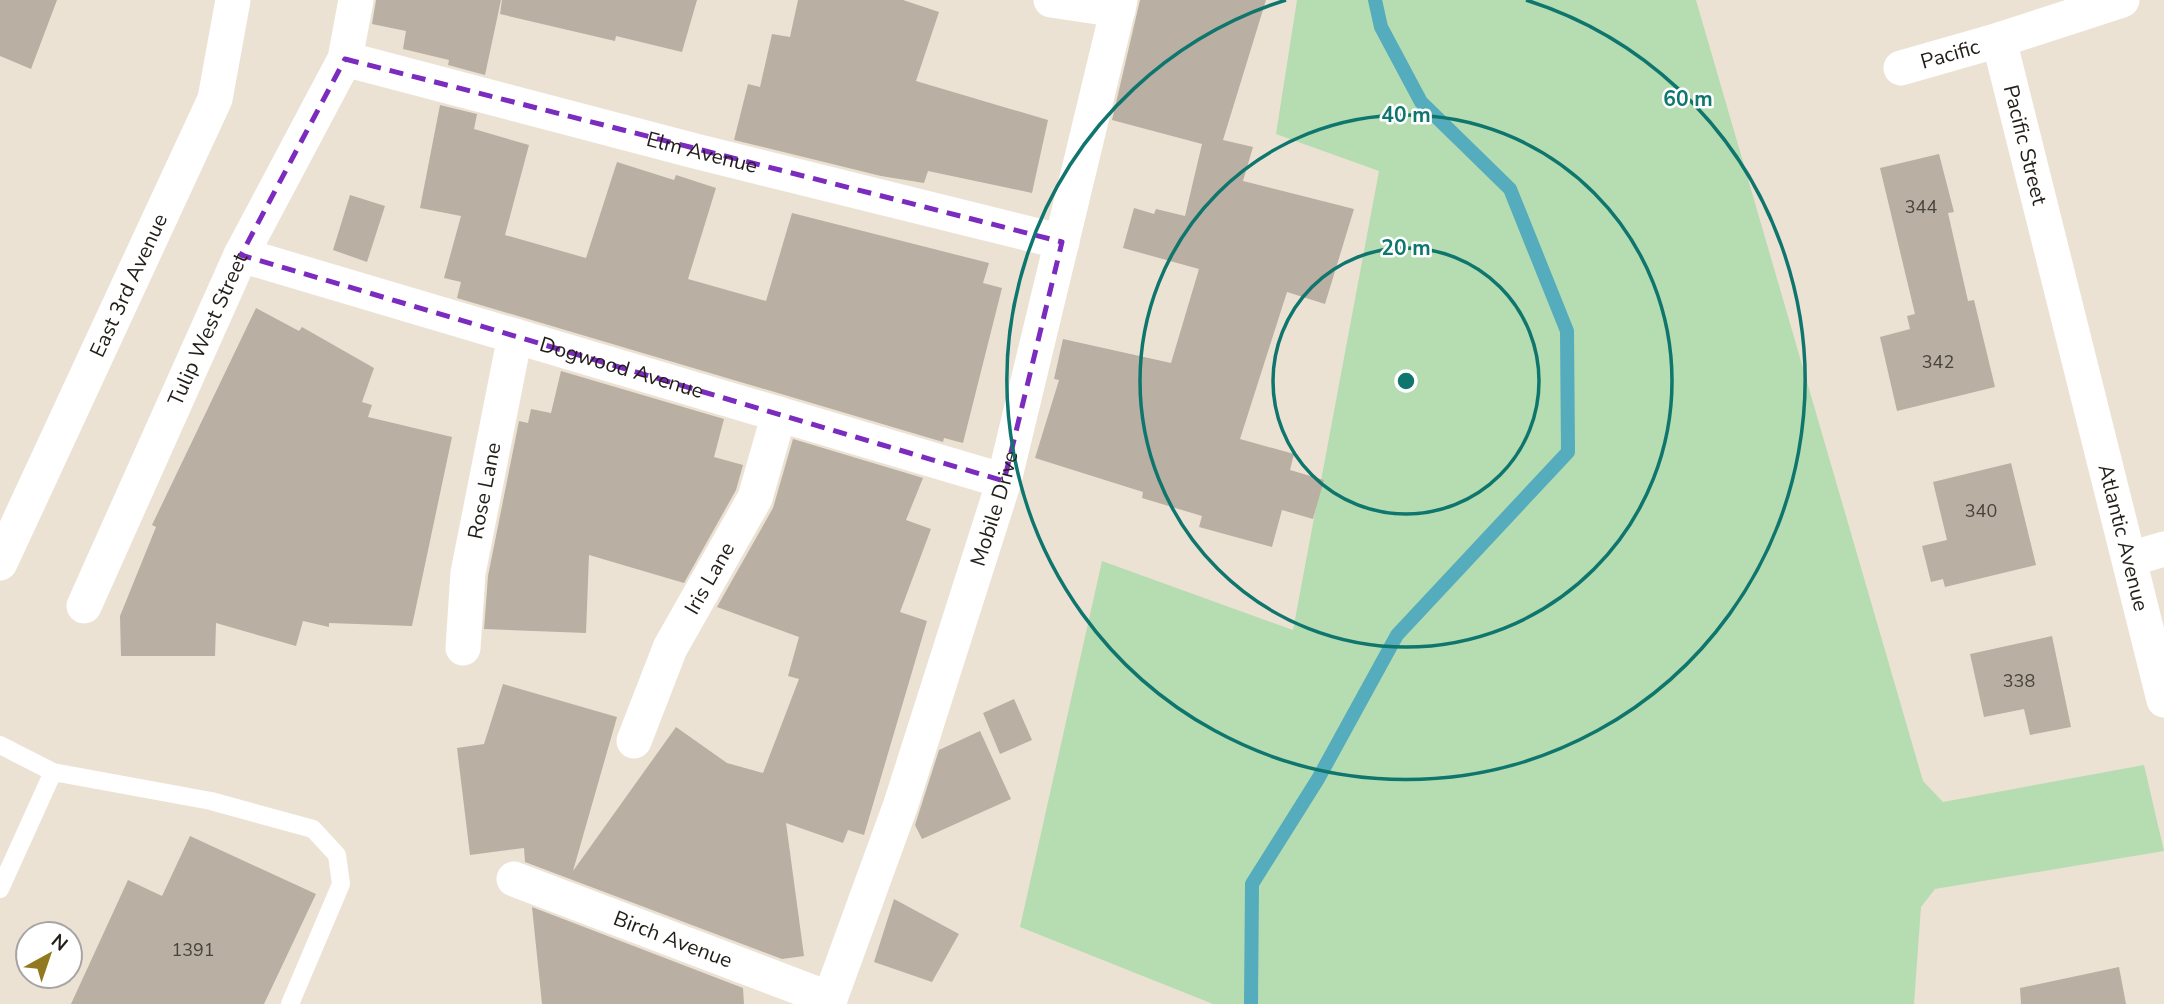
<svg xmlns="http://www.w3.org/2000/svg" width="2164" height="1004" viewBox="0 0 2164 1004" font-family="'Nunito Sans',sans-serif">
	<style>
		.green { fill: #b6dcb1 }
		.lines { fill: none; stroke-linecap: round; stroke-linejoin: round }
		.stream { stroke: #54acbd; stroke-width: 14 }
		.building { fill: #b9afa2 }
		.lane { stroke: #fff; stroke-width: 18 }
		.street { stroke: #fff; stroke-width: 35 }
		.marked { fill: none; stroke: #7b2cbf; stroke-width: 5; stroke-dasharray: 14 9; stroke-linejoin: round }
		.ring { fill: none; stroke: #0f766e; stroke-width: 3.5 }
		.labels { text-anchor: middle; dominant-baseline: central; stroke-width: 5; stroke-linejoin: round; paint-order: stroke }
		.number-label { font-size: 18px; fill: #48423b }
		.street-label { font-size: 21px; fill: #221e19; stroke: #fff }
		.centre { fill: #0f766e; stroke: #fff; stroke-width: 3.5 }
		.ring-label { font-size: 21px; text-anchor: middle; font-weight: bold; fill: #0f766e; stroke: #fff; stroke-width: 5; stroke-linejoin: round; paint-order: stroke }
	</style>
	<rect width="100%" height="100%" fill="#ece2d4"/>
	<path class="green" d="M1297 0H1696L1923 781 1943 802 2144 765 2164 851 1935 889 1921 907 1914 1004H1213L1020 927 1102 561 1293 630 1379 171 1276 134Z"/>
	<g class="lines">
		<path class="stream" d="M1251 1004 1252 884 1318 779 1397 635 1568 452 1567 331 1510 189 1421 102 1381 27 1375 0"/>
	</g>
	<path class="building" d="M0 0H57L31 69 0 56Z
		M376 0H501L485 75 448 65 449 60 403 49 406 31 372 24Z
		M502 0H697L682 52 616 36 615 41 500 14Z
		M798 0H903L939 12 916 81 1048 120 1032 193 928 171 924 183 881 176 734 140 748 84 760 87 772 34 790 37Z
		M1140 0H1266L1223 140 1253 147 1243 181 1354 209 1325 304 1287 292 1240 439 1294 454 1290 470 1324 480 1313 519 1282 510 1272 547 1199 527 1202 516 1142 498 1143 492 1035 458 1059 380 1054 379 1063 339 1171 363 1199 269 1123 248 1134 208 1154 214 1156 209 1185 216 1202 144 1112 120Z
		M440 105 477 114 474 129 529 145 505 235 586 258 617 162 674 180 676 175 716 188 688 279 766 301 792 213 989 263 983 283 1002 288 963 443 944 438 943 442 457 298 461 282 444 278 461 216 420 208Z
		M1939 154 1954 212 1948 213 1968 301 1974 300 1995 387 1897 411 1880 337 1910 329 1907 316 1915 314 1880 168Z
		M350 195 385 206 367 262 333 250Z
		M256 308 299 331 302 327 374 368 362 402 372 405 368 417 452 437 412 626 329 623V627L303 621 296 646 216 623 215 656H121L120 616 156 527 152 525Z
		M561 371 724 419 714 457 743 465 736 490 684 583 589 555 586 633 484 629 488 576 519 421 528 423 531 409 551 413Z
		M793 439 923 478 906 520 931 529 900 612 927 621 864 835 848 830 843 843 786 823 804 956 782 959 525 862 524 848 470 855 457 748 484 744 503 684 617 717 573 871 676 727 727 763 763 773 799 679 788 676 799 637 717 607 773 508Z
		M2011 463 2036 565 1945 587 1943 579 1931 582 1922 546 1947 540 1933 482Z
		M2052 636 2071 727 2030 735 2024 709 1984 717 1970 654Z
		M1014 699 1032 740 1000 754 983 713Z
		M980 731 1011 799 922 839 915 825 939 750Z
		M190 836 316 894 264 1004H71L128 880 162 896Z
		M894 899 959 934 932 982 874 962Z
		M532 907 743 988 744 1004H542Z
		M2119 967 2126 1004H2021L2020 988Z"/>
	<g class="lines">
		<path class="lane" d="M0 745 53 772
			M0 889 53 772 211 801 313 829 337 855 341 884 290 1004"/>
		<g class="street">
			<path d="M1051 0 1118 10"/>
			<path id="s1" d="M1999 40 2164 700"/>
			<path id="s2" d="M345 59 695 151 1062 242"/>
			<path id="s3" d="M1901 68 1999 40 2122 0"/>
			<path id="s4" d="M241 255 1004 481"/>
			<path d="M2130 559 2164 549"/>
			<path id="s5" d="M0 563 215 99 233 0"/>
			<path id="s6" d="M84 606 241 255 345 59 356 0"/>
			<path id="s7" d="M463 648 468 573 515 336"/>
			<path id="s8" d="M634 741 670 648 755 498 779 414"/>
			<path id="s9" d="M514 879 830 999"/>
			<path id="s10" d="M828 1004 901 804 1004 481 1120 0"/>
		</g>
	</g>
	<path class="marked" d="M345 59 1062 242 1004 481 241 255Z"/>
	<g class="ring">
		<circle cx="1406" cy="381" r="133"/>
		<circle cx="1406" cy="381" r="266"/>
		<path d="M1526 0A399 399 0 1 1 1286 0"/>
	</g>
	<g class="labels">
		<g class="number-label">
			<text x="1921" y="207">344</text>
			<text x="1938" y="362">342</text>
			<text x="1981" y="511">340</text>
			<text x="2019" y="681">338</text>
			<text x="193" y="950">1391</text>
		</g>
		<g class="street-label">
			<text stroke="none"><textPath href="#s3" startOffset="51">Pacific</textPath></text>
			<text stroke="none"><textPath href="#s1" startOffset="108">Pacific Street</textPath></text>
			<text stroke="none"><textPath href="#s2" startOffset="369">Elm Avenue</textPath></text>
			<text stroke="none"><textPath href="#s5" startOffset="306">East 3rd Avenue</textPath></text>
			<text stroke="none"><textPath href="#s6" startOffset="303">Tulip West Street</textPath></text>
			<text stroke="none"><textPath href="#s4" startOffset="397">Dogwood Avenue</textPath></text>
			<text stroke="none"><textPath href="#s7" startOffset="159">Rose Lane</textPath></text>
			<text stroke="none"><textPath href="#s10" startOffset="523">Mobile Drive</textPath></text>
			<text stroke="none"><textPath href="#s1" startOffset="513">Atlantic Avenue</textPath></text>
			<text stroke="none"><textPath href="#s8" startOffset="180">Iris Lane</textPath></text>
			<text stroke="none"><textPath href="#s9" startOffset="170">Birch Avenue</textPath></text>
		</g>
	</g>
	<circle cx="1406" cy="381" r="10" class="centre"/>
	<g class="ring-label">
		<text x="1688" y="106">60 m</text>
		<text x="1406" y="122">40 m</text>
		<text x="1406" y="255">20 m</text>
	</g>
	<g transform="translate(49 955) rotate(40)"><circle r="33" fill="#ffffff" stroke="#a7a5a3" stroke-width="2"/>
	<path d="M0-5L12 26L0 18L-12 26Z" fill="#92791f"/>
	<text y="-10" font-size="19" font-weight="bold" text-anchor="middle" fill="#221e19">N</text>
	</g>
</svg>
